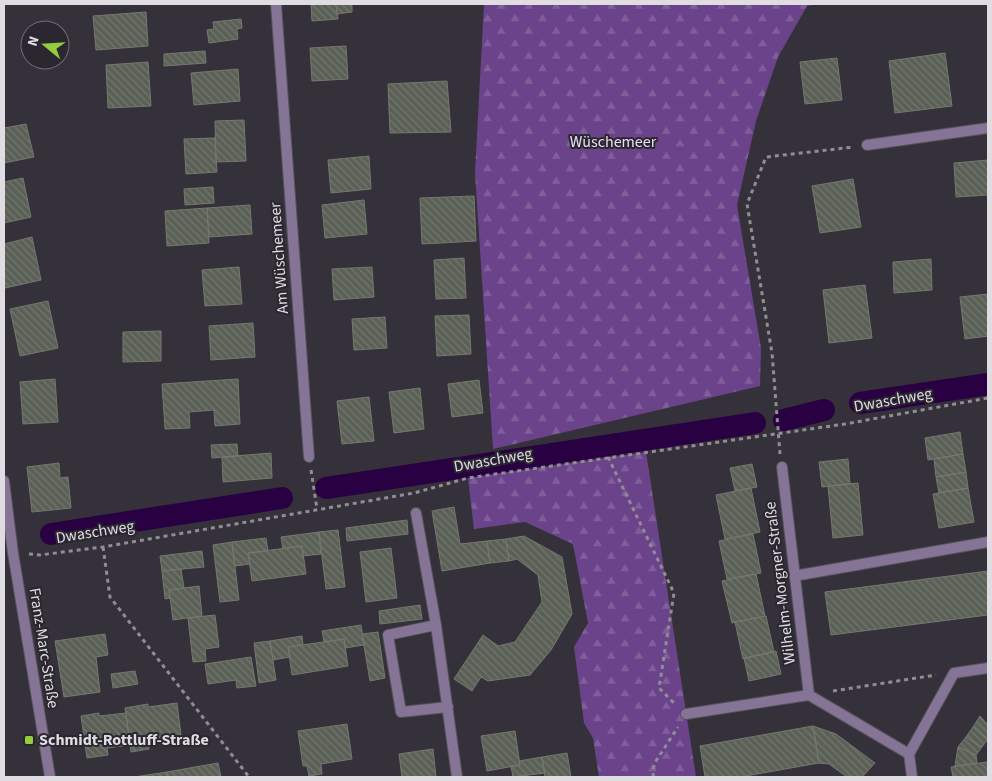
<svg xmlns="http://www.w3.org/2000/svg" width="992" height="781" viewBox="0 0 992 781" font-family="'Source Sans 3',sans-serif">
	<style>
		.forest { fill: url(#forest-firs) }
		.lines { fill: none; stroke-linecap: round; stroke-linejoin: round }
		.canal { stroke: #290042; stroke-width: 22 }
		.building { fill: url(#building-back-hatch); stroke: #74796e }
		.street-casing { stroke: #545058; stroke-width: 12 }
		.path { stroke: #908d94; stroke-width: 3; stroke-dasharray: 4 4; stroke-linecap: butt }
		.street { stroke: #857495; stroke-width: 10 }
		.poi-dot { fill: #93cc3d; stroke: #2b2730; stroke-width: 2 }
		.labels { text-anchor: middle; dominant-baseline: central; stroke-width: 4; stroke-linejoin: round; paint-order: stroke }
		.park-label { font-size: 16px; fill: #e8def2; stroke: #2b2730 }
		.street-label { font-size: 16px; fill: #dfdce2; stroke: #2b2730 }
		.poi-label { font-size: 16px; font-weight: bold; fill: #dfdce2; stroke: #2b2730; text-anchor: start }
	</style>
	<defs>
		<pattern id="forest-firs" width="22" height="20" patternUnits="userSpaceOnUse" patternTransform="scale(1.25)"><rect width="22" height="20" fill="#6a438a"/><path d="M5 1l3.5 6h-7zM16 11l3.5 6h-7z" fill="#7f5e9a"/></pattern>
		<pattern id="building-back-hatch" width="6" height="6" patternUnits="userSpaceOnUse" patternTransform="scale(1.25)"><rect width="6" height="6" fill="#5b6056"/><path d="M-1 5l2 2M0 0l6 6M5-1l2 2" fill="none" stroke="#72766e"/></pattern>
	</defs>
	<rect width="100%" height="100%" fill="#35313a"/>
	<path class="forest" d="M484 4H818L807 6 778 57 756 121 737 205 761 348 760 386 493 449 475 173Z
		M646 452 696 777H599L593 738 584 723 574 647 588 623 573 544 525 522 474 529 468 478Z"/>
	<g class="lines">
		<path class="canal" d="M860 403 988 384
			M784 420 824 410
			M326 488C469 466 612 446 755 423
			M51 534 282 498"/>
	</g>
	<path class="building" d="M311 4H336L338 19 312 21Z
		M336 4H352V12L337 14Z
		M146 12 148 46 96 50 93 16Z
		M241 19 242 28 237 29 238 39 209 43 207 30 214 29 213 22Z
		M346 46 348 79 312 81 310 48Z
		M205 51 206 63 164 66V54Z
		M945 53 952 106 895 113 889 61Z
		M837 58 842 100 805 104 800 62Z
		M148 62 151 106 108 108 106 65Z
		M238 69 240 101 194 105 191 73Z
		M447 81 451 132 390 133 388 84Z
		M244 120 246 161 216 162 215 121Z
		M26 124 34 157 4 163V128Z
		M215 138 217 172 186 174 184 139Z
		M369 156 371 189 331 193 328 160Z
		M988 160V195L956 197 954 163Z
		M23 178 31 217 4 223V182Z
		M853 179 861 227 820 233 812 186Z
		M213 187 214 203 185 205 184 189Z
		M474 196 476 241 422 244 420 198Z
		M364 200 367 234 325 238 322 205Z
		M250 205 252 234 209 237 207 208Z
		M207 208 209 243 167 246 165 211Z
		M32 237 41 280 5 288 4 280V244Z
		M464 258 466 298 436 299 434 260Z
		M931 259 932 290 894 293 893 262Z
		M239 267 242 304 205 306 202 270Z
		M372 267 374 297 334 300 332 269Z
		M865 285 872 338 829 343 823 290Z
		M988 294V336L965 339 960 297Z
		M48 301 58 348 20 356 10 309Z
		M469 315 471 354 437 356 435 316Z
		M385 317 387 348 354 350 352 319Z
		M253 323 255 357 211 360 209 326Z
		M161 331V361L123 362V332Z
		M55 379 58 422 23 424 20 382Z
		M238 379 240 424 215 426 214 410 189 412 190 428 165 429 162 384Z
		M479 380 483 413 452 417 448 384Z
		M420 388 424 429 394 433 389 392Z
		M369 397 374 441 342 444 337 401Z
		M960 432 963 454 928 460 925 438Z
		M237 444 238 456 212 458 211 445Z
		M271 453 272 478 223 482 222 457Z
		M963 454 966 472 936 477 934 459Z
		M848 459 850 484 822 487 819 462Z
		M59 463 60 478 68 477 71 508 32 512 27 467Z
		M752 464 757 487 735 491 730 468Z
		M966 472 968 488 939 493 936 477Z
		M858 483 863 535 833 538 828 486Z
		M751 488 760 532 725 539 716 495Z
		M968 488 974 522 939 528 933 494Z
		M454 507 460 544 487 541 490 563 442 571 432 511Z
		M407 520 408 534 347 541 346 528Z
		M338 530 345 587 326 589 319 532Z
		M319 532 321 554 303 556 302 546 283 549 281 537Z
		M753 534 761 573 727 579 719 541Z
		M524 536 562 557 572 614 551 650 530 675 488 681 481 677 472 691 454 679 483 635 498 646 515 642 542 602 538 575 517 559 509 561 506 539Z
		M266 538 268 551 248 553 250 564 235 566 232 542Z
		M506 539 509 561 490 563 487 541Z
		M232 542 239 600 220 602 213 545Z
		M302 546 306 574 252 581 248 553Z
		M391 548 397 598 366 602 360 552Z
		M202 551 204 567 162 571 160 556Z
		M181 569 184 588 169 590 170 598 165 599 162 571Z
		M988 571V615L831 635 825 592Z
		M756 574 765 616 732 623 722 581Z
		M199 586 202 616 173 620 169 590Z
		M420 605 422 619 380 624 379 611Z
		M215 615 219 647 205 649 206 661 193 662 188 618Z
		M766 616 774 652 743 659 735 622Z
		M361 625 364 645 345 648 344 639 324 642 322 631Z
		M378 632 385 678 370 681 362 634Z
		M105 634 108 655 96 657 100 692 64 697 55 641Z
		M302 636 303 645 288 647 290 657 273 660 270 641Z
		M344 639 348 666 292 675 288 647Z
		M270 641 276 680 259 683 254 643Z
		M776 651 781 674 749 681 744 658Z
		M251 657 256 686 237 688 236 680 208 684 205 664Z
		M135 671 138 684 113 688 111 674Z
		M177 703 181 735 148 740 149 749 131 752 125 708 148 704V707Z
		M99 713V716L126 713 130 745 107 748 108 755 87 758 81 716Z
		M980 716 988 725V739L973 727Z
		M347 724 352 759 321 764 322 774 309 776 307 766H303L298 731Z
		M813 726 836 734 875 763 862 777H847L829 764 819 763Z
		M813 726 819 763 740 777H705L700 746Z
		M973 727 988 739 982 747 966 737Z
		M515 731 520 765 487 771 481 736Z
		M966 737 982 747 976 755 958 747Z
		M958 747 976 755 977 763 955 766Z
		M433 749 436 777H402L399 754Z
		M567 753 571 777H545L542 757Z
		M542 757 545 773 513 777 511 766 520 765 519 761Z
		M987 762 988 777H953L951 767Z
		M218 763 221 777H168L167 772Z
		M167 772 168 777H134Z"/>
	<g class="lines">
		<g class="street-casing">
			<path id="street" d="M276 4 309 457
				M867 145 988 128
				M782 467 809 695 909 754
				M4 481 13 553 50 777
				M416 513 436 625 457 777
				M794 576 988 542
				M436 625 388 635 401 712 448 707
				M686 714 809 695
				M909 754 954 673 988 668
				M909 754 912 777"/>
		</g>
		<path class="path" d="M780 454 772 353 747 204 766 157 854 147
			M608 457 674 593 659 688 676 705
			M311 470 317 509
			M103 547 110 597 249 777
			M29 554 40 555 103 547 414 493 468 478 845 424 988 398
			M833 691 936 675
			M653 777 654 764 678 727"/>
		<use href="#street" class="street"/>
	</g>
	<rect class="poi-dot" x="24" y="735" width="10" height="10" rx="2.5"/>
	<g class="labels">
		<g class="park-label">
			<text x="613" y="142">Wüschemeer</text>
		</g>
		<g class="street-label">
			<text transform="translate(279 258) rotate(-94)">Am Wüschemeer</text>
			<text transform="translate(893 400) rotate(-10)">Dwaschweg</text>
			<text transform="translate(493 460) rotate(-10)">Dwaschweg</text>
			<text transform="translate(95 532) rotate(-9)">Dwaschweg</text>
			<text transform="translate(780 583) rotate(-97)">Wilhelm-Morgner-Straße</text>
			<text transform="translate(44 648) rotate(81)">Franz-Marc-Straße</text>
		</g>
		<g class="poi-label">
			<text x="39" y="740">Schmidt-Rottluff-Straße</text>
		</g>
	</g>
	<rect width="992" height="781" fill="none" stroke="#dfdce2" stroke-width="10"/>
	<g transform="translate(45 45) rotate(288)"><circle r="24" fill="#2b2730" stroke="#736f77"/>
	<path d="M0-4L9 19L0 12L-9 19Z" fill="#93cc3d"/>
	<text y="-8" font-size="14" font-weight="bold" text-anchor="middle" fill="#dfdce2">N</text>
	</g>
</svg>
